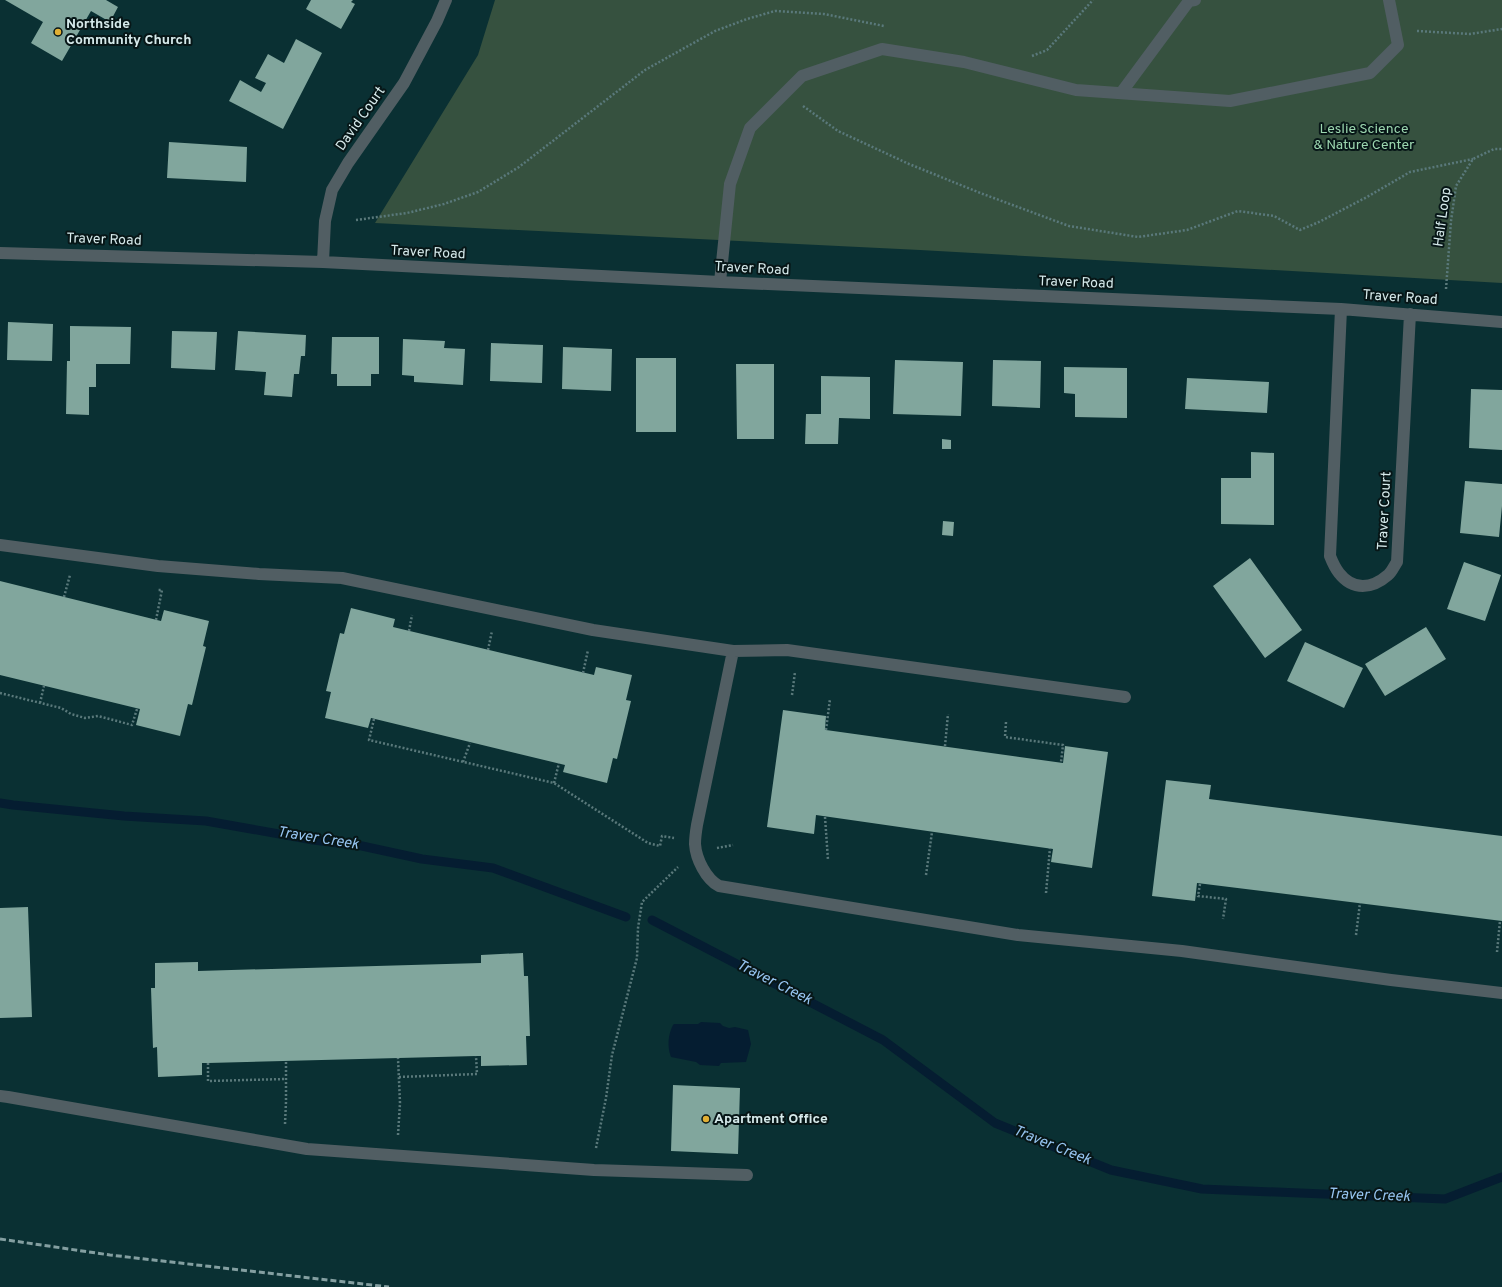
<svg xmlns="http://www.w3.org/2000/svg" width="1502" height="1287" viewBox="0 0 1502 1287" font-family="Overpass,sans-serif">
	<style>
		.green { fill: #36513f }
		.water { fill: #051d31 }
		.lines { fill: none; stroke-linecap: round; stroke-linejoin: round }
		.stream { stroke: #051d31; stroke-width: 9 }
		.building { fill: #81a69d }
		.path { stroke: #5a797b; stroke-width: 2.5; stroke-dasharray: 2 2; stroke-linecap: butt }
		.minor { stroke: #515e63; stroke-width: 12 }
		.rail { stroke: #849fa1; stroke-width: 3; stroke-dasharray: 6 3; stroke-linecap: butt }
		.poi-dot { fill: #e1af34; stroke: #071617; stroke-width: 1.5 }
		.labels { text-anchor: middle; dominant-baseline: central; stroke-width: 4; stroke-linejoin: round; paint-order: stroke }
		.poi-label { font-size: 14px; font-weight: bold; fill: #d6eaeb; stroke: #071617; text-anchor: start }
		.street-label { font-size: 14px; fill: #d6eaeb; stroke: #071617 }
		.park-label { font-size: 14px; fill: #9cd6af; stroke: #071617 }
		.water-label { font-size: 15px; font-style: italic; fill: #96c4f0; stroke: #071617 }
	</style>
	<rect width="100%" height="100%" fill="#0a3033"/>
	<path class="green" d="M495 0H1502V283L920 250 375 223 478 55Z"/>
	<path class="water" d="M701 1022 720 1023 723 1026 729 1028 735 1027 748 1030 751 1044 746 1062 721 1063 719 1066 700 1065 696 1062 671 1057C667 1046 668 1035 673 1025L674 1024H698Z"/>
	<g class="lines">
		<path class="stream" d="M0 803 13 805 124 816 206 821 313 840 362 846 422 859 493 868 626 917
			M652 920 883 1040 995 1123 1111 1170 1202 1189 1445 1199 1502 1177"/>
	</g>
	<path class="building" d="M5 0H106L118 7 110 22 91 11 62 61 31 43 43 22Z
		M311 0H353L351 2 355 4 341 29 306 9Z
		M296 39 322 53 283 129 229 101 240 80 261 92 266 83 255 78 268 54 284 63Z
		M169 142 247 147 246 182 167 178Z
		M8 322 53 324 52 361 7 360Z
		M70 326 131 327 130 364H96V387H89V415L66 414 67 361H70Z
		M172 331 217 332 215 370 171 368Z
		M238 331 306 335 305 356H301L299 374H294L292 397 264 395 266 372 235 370Z
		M332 337H379V374H371V386H337V374H331Z
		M403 339 445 341 444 348 465 349 463 385 414 382V376L402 375Z
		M491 343 543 345 542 383 490 381Z
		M563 347 612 349 611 391 562 389Z
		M636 358H676V432H636Z
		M895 360 963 362 961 416 893 414Z
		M993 360 1041 361 1040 408 992 406Z
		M736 364H774V439H737Z
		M1064 367 1127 368V418L1075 417V394L1064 393Z
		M821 376 870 377V419L839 418 838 444H805L806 414H821Z
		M1187 378 1269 382 1267 413 1185 409Z
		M1471 389 1502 390V450L1469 448Z
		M942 439 951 440V449H942Z
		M1251 452 1274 453V525L1221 524V478H1251Z
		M1465 481 1502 484V506L1499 537 1460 533Z
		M943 521 954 522 953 536 942 535Z
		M1250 558 1302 630 1265 658 1213 586Z
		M1464 562 1501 575 1485 621 1447 609Z
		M0 581 161 621 164 610 209 621 203 646 206 647 192 705 188 704 180 736 136 725 140 709 0 675Z
		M351 608 395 619 393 627 594 675 596 667 632 675 626 700 631 701 617 759 613 758 607 783 563 772 565 765 371 718 368 728 325 718 331 692 326 691 340 633 344 634Z
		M1426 627 1446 659 1385 696 1365 664Z
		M1305 642 1363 668 1344 708 1287 681Z
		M783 710 826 716 825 729 826 730 1063 763 1065 746 1108 752 1092 868 1051 862 1053 849 816 815 814 834 767 827Z
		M1166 780 1211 785 1209 799 1502 836V921L1197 883 1195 901 1152 896Z
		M28 907 32 1017 0 1018V908Z
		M523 953 524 976H528L530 1036H526L527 1065 481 1066V1056H476L208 1063H202V1075L158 1077 157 1047 153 1048 151 988H155V963L198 962V971L481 963V955Z
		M673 1085 740 1088 738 1154 671 1151Z"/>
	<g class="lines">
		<path class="path" d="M1417 31 1470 34 1502 29
			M1032 56 1047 50 1093 0
			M803 106 838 131 909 164 983 194 1069 226 1138 237 1187 230 1238 211 1274 216 1300 230 1319 222 1367 197 1410 172 1473 159
			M356 220 407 213 444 204 478 192 519 167 645 70 715 31 747 19 775 11 824 14 884 26
			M1446 289 1451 221 1456 186 1473 159 1494 149H1502
			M64 597 70 575
			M156 620 162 590H157
			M409 631 412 615
			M488 650 492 631
			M583 673 588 650
			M0 693 61 708 71 714 85 718 98 716 132 725 137 709
			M792 695 795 672
			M40 703 44 686
			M374 719 369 740 554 783 648 843 660 846 662 836 674 838
			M1006 722 1005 737 1063 745 1061 762
			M826 730 830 699
			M945 746 948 714
			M463 762 470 743
			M554 783 559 763
			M825 817 828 860
			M717 848 733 845
			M926 875 932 832
			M1200 884 1198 896 1226 899 1223 919
			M1046 893 1050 848
			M1356 935 1360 903
			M1497 952 1500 921
			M208 1063V1081L285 1079
			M399 1077 477 1074 476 1056
			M285 1124 286 1102V1061
			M398 1135 400 1103 398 1058
			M596 1148 606 1098 612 1055 637 958 638 928 642 902 678 867"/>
		<path class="minor" d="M1121 93 1189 1 1195 0
			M0 253 323 262 720 282 1341 309 1502 322
			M323 262 325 221 332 190 348 163 404 83 437 21 446 0
			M720 282 730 184 750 128 802 76 882 49 964 62 1076 90 1230 101 1370 73 1398 45 1389 0
			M1341 309 1330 556C1332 561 1335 568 1339 573 1353 591 1372 589 1388 575 1392 572 1394 566 1397 562L1410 314
			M0 545 158 566 259 574 342 578 593 630 733 651 787 650 1125 697
			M733 651 697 825C696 831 695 838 695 844 696 859 706 879 719 886L1018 935 1182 951 1391 980 1502 993
			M0 1096 8 1097 307 1149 594 1170 747 1175"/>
		<path class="rail" d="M0 1239 110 1255 389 1287"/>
	</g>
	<g class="poi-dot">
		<circle cx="58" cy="32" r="4"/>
		<circle cx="706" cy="1119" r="4"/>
	</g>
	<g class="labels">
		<g class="poi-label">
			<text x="66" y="24">Northside<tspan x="66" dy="16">Community Church</tspan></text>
			<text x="714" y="1119">Apartment Office</text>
		</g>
		<g class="street-label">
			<text transform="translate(361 119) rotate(-55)">David Court</text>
			<text transform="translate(1443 217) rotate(-82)">Half Loop</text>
			<text transform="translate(104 240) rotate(2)">Traver Road</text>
			<text transform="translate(428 253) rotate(3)">Traver Road</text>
			<text transform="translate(752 269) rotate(3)">Traver Road</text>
			<text transform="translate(1076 283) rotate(2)">Traver Road</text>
			<text transform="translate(1400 298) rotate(4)">Traver Road</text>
			<text transform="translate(1385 511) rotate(-87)">Traver Court</text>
		</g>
		<g class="park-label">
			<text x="1364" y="129">Leslie Science<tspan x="1364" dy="16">&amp; Nature Center</tspan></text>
		</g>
		<g class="water-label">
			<text transform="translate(318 839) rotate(9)">Traver Creek</text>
			<text transform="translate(774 983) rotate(27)">Traver Creek</text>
			<text transform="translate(1052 1146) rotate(22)">Traver Creek</text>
			<text transform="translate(1369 1196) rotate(2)">Traver Creek</text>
		</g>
	</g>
</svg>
